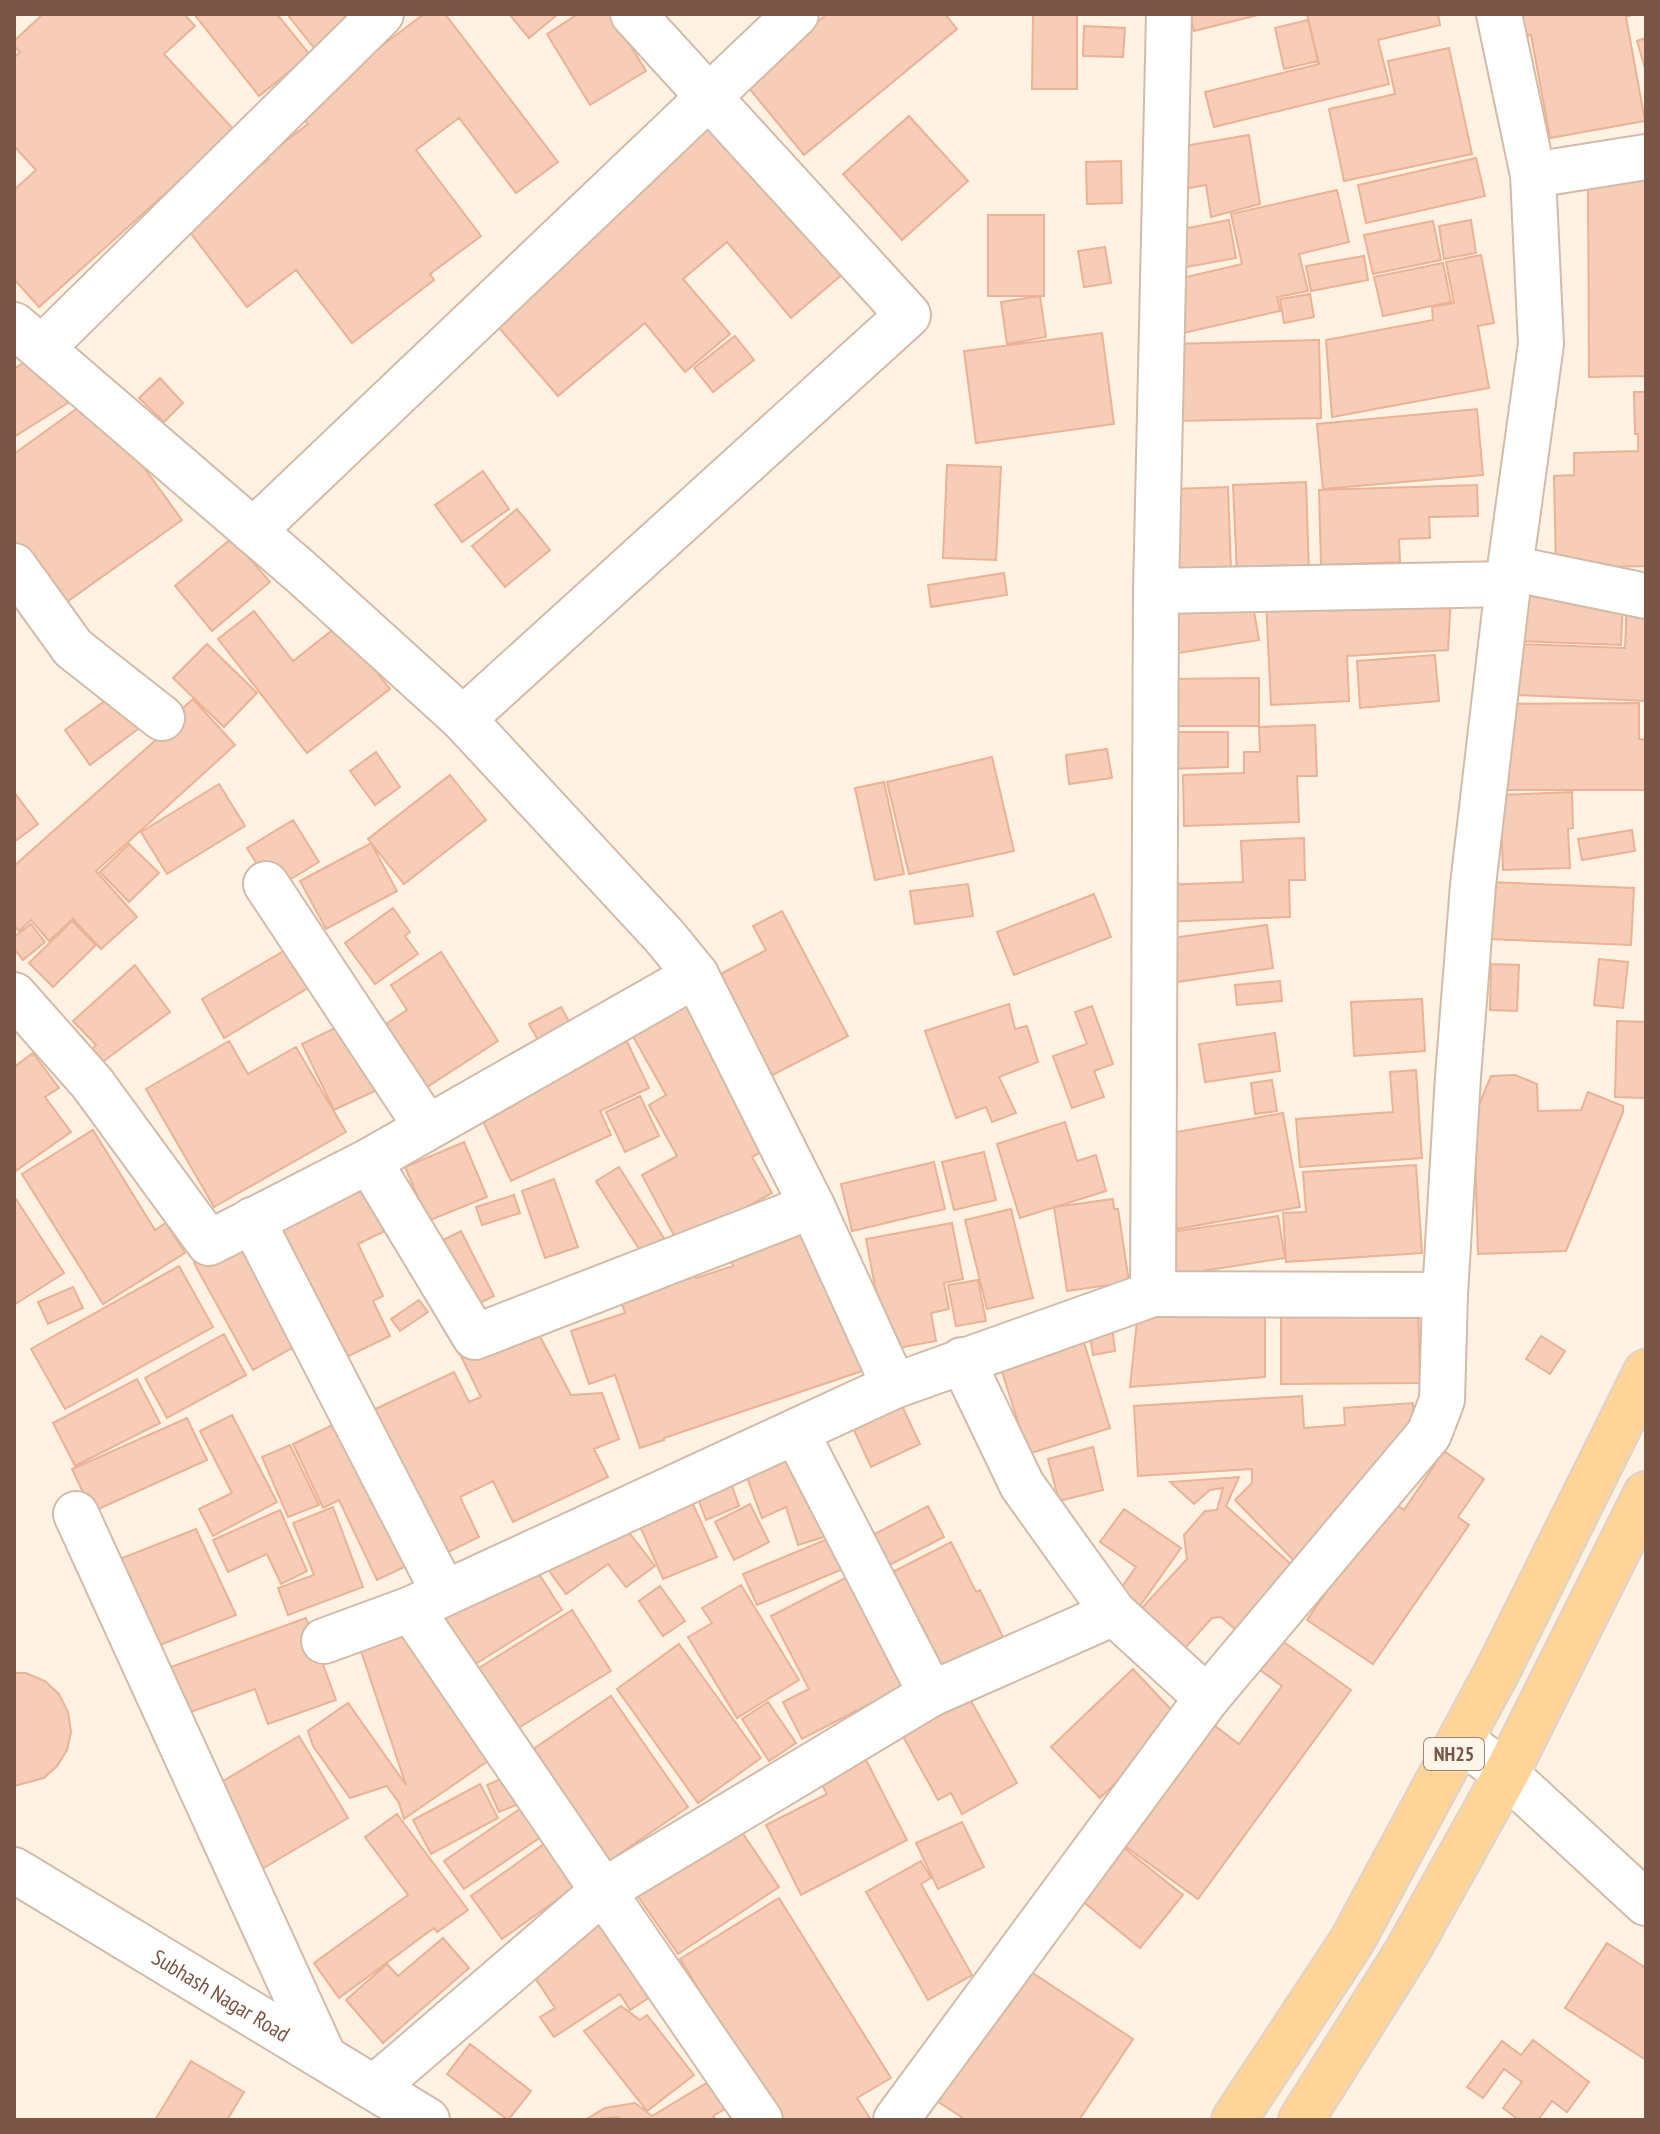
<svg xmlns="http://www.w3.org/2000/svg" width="1660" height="2134" viewBox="0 0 1660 2134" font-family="'PT Sans Narrow',sans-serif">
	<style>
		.building { fill: #f7cdb7; stroke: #ebb295; stroke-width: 2 }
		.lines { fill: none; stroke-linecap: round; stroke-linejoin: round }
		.minor-casing { stroke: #d3bbaa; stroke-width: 48 }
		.major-casing { stroke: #dcd3cf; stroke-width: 48 }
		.minor { stroke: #fff; stroke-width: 44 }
		.major { stroke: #ffd499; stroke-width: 44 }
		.labels { text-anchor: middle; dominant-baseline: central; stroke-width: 6; stroke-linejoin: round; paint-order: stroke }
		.shield { fill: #fff6eb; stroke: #a18678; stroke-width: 2 }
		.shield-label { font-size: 20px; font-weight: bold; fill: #795646 }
		.street-label { font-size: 22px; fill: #795646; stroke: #fff6eb }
	</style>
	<rect width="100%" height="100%" fill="#fff2e2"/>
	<path class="building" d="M43 14H184L195 26 164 54 235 131 39 307 14 279V190L36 170 14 146V58L20 52 14 46V41Z
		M194 14H277L310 55 259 96Z
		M287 14H358L319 54Z
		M424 14H445L558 162 516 193 459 118 416 150 481 236 430 274 434 280 352 343 296 270 247 307 183 223 269 159 266 156 308 124 297 110Z
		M509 14H558L529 38Z
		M578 14H611L646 71 590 105 547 34Z
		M827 14H945L957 29 804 155 744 82Z
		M1033 14H1077V89H1032Z
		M1190 14H1262L1194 31Z
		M1307 14H1438L1440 25 1378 40 1389 84 1214 127 1205 92 1319 64Z
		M1509 14H1634L1626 17 1645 121 1550 138 1531 35 1513 39Z
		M1308 20 1318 61 1284 69 1275 28Z
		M1084 26 1125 28 1123 57 1083 56Z
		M1646 38V72L1637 41Z
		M1449 48 1472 154 1344 181 1329 109 1395 94 1388 61Z
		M909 116 968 181 902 240 843 174Z
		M714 117 850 268 791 318 727 242 683 279 730 334 685 372 645 323 558 396 488 315Z
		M1249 135 1260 204 1211 217 1206 185 1179 190 1172 148Z
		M1476 158 1485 196 1366 223 1358 185Z
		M1121 161 1122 203 1087 204 1086 162Z
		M1646 172V376L1589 377 1588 173Z
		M1337 190 1349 242 1299 254 1308 291 1277 297 1280 311 1183 333 1178 279 1242 264 1231 214Z
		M988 215H1044V296H988Z
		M1229 220 1236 258 1170 270 1172 231Z
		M1471 220 1476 253 1444 259 1439 226Z
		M1433 221 1441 260 1373 274 1364 235Z
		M1105 247 1111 283 1084 287 1078 251Z
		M1481 255 1494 323 1478 326 1489 388 1332 417 1326 340 1433 320 1432 307 1454 303 1446 262Z
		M1364 256 1368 280 1311 291 1306 266Z
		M1443 263 1451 302 1383 316 1374 277Z
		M1310 294 1314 317 1284 323 1280 299Z
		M1040 296 1046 337 1007 344 1001 302Z
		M1102 333 1114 424 976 443 964 351Z
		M735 336 754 360 713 392 694 368Z
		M1319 340 1321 418 1174 421 1173 344Z
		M40 352 71 401 14 437V369Z
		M160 378 183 403 164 422 139 398Z
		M1634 392H1646V566L1556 568 1554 476 1574 475V453L1638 451V434H1635Z
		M93 397 182 520 61 606 14 541V454Z
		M1477 409 1483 475 1323 489 1317 424Z
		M947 465 1001 467 996 560 943 558Z
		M483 471 509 509 462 542 435 505Z
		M1306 482 1309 572 1237 575 1233 485Z
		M1477 485 1478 516 1429 517 1430 538 1399 539 1400 562 1321 565 1319 490Z
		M1228 487 1231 570 1176 571 1174 489Z
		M517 509 550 550 505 587 472 546Z
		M232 538 270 582 212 631 175 586Z
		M1004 573 1007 595 931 607 928 585Z
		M1520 590 1623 600 1621 645 1518 641Z
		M1251 594 1259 640 1172 654 1165 608Z
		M1451 597 1448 650 1347 656 1349 701 1271 705 1266 600Z
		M1627 599 1646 604V701L1516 695 1518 644 1625 648Z
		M254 611 293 661 339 625 390 689 307 753 218 639Z
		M207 644 257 693 224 727 173 678Z
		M1435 655 1439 701 1360 708 1357 661Z
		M1259 678V726H1163L1162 679Z
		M113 695 138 729 90 765 65 730Z
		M193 699 235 745 96 871 137 917 101 949 73 919 49 941 31 920 19 931 14 926V866L167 730 163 726Z
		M1639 703V739L1646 740V790H1501V704Z
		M1315 725 1317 776H1297L1299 822 1184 826 1183 775 1244 773V752H1260L1259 727Z
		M1166 732H1228V767L1167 769Z
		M1107 749 1112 778 1069 784 1066 755Z
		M376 752 400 787 375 805 350 771Z
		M992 757 1014 851 909 874 887 782Z
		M450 775 486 820 404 884 368 839Z
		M884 782 904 874 875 880 855 788Z
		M219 784 245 826 167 874 141 832Z
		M14 792 38 824 14 842Z
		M1572 792 1573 828 1568 829 1570 868 1503 870 1500 795Z
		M293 820 319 862 273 890 247 848Z
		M1632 830 1635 851 1582 860 1578 839Z
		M1304 838 1305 880H1289L1290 917 1160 922 1159 885 1243 882 1241 841Z
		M371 843 397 891 326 929 300 881Z
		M129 844 159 873 129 902 100 872Z
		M1490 882 1634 888 1631 945 1488 939Z
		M968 884 973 916 915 924 910 891Z
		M1094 894 1111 937 1014 975 997 932Z
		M393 908 410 932 405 936 418 954 375 984 345 943Z
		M782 911 848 1036 765 1079 713 978 766 950 753 926Z
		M72 921 96 945 53 987 29 963Z
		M31 924 45 942 23 960 14 949V937Z
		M1267 925 1273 968 1163 984 1157 940Z
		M292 946 315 984 224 1038 202 999Z
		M441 952 498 1041 427 1087 386 1024 407 1010 391 985Z
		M1599 959 1628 962 1623 1008 1594 1005Z
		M1491 964 1519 965 1517 1011 1490 1010Z
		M135 965 170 1012 89 1072 84 1057 96 1045 73 1021Z
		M1280 981 1282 1001 1237 1005 1235 985Z
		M685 991 772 1146 752 1157 772 1193 679 1245 642 1175 677 1156 649 1105 666 1095 626 1024Z
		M1422 999 1425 1051 1354 1056 1351 1002Z
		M1009 1004 1015 1029 1027 1026 1038 1062 999 1077 1016 1113 992 1122 986 1107 956 1118 925 1031Z
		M1092 1006 1113 1064 1094 1071 1104 1097 1072 1108 1053 1056 1087 1044 1075 1012Z
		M561 1007 571 1025 539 1042 529 1024Z
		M1617 1021 1646 1022V1098L1615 1097Z
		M343 1024 375 1091 334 1110 302 1044Z
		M621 1029 649 1088 600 1111 611 1135 511 1181 481 1117Z
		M1275 1033 1280 1071 1205 1082 1199 1044Z
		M229 1041 248 1074 296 1047 346 1132 214 1207 146 1089Z
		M33 1053 59 1088 45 1097 71 1132 14 1172V1067Z
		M1416 1070 1422 1158 1300 1167 1296 1119 1393 1112 1390 1072Z
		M1515 1075 1537 1084 1538 1111 1581 1110 1588 1092 1623 1106V1112L1566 1251 1478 1254 1474 1117 1491 1076Z
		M1272 1080 1277 1111 1255 1114 1251 1083Z
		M640 1096 659 1136 625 1152 606 1112Z
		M1283 1113 1300 1207 1177 1229 1160 1135Z
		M1065 1122 1077 1161 1096 1155 1106 1191 1020 1218 997 1144Z
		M93 1130 155 1230 166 1223 185 1253 103 1304 22 1174Z
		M464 1142 487 1197 428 1221 405 1167Z
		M984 1152 996 1200 954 1210 942 1162Z
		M934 1162 945 1209 852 1231 841 1184Z
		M1416 1165 1422 1253 1286 1262 1283 1213 1306 1212 1303 1172Z
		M619 1167 667 1243 644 1257 596 1181Z
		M362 1174 389 1229 358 1244 383 1296 373 1301 390 1336 334 1363 265 1221Z
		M554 1179 578 1247 545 1258 522 1191Z
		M514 1195 520 1213 482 1225 476 1207Z
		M14 1196 64 1273 14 1305Z
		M1113 1199 1114 1209H1118L1129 1282 1067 1291 1054 1207Z
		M1011 1209 1033 1298 987 1309 965 1220Z
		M1278 1216 1285 1258 1171 1276 1164 1233Z
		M811 1222 862 1371 664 1438V1440L640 1448 615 1375 589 1384 571 1331 625 1313 619 1294 693 1269 696 1278 733 1266 727 1250Z
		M952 1223 963 1279 944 1283 949 1309 931 1313 936 1341 887 1350 866 1239Z
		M461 1231 494 1296 468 1309 435 1244Z
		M248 1233 308 1339 253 1370 194 1263Z
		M179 1266 213 1327 65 1409 31 1349Z
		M978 1280 986 1321 956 1326 948 1285Z
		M73 1287 83 1308 48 1324 38 1302Z
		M419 1300 428 1312 400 1331 391 1319Z
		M1281 1300 1418 1303 1420 1383 1281 1384Z
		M1265 1305V1377L1130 1387 1138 1312Z
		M1112 1326 1115 1351 1093 1355 1089 1329Z
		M537 1331 571 1395 602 1393 619 1439 594 1449 608 1477 513 1522 493 1481 460 1497 479 1537 440 1556 371 1411 454 1372 469 1402 481 1397 460 1354Z
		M224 1334 246 1375 167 1418 145 1378Z
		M1082 1336 1110 1428 1028 1454 999 1362Z
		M1541 1336 1565 1351 1550 1374 1526 1359Z
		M137 1379 160 1423 75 1466 53 1423Z
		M896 1393 920 1444 871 1467 847 1415Z
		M1302 1396 1304 1428 1345 1425 1344 1408 1413 1403 1415 1436 1299 1566 1235 1500 1252 1483V1469L1138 1476 1134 1406Z
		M232 1415 277 1502 213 1536 199 1509 232 1493 200 1431Z
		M187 1418 207 1460 92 1512 72 1469Z
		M345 1419 413 1563 377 1580 339 1500 323 1508 293 1444Z
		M789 1443 827 1536 798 1545 786 1507 762 1518 741 1461Z
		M290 1445 319 1505 288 1517 262 1457Z
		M1093 1447 1103 1490 1059 1501 1048 1459Z
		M1444 1451 1484 1479 1458 1517 1469 1525 1373 1664 1307 1620 1390 1500 1404 1510Z
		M727 1471 739 1506 706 1520 693 1485Z
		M1239 1477 1226 1506 1301 1573 1244 1637 1221 1617 1212 1618 1177 1657 1141 1609 1187 1559 1184 1535 1205 1511 1217 1510 1223 1488 1210 1490 1194 1504 1170 1482Z
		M686 1489 717 1557 663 1579 634 1512Z
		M750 1504 769 1542 734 1560 715 1522Z
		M928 1506 944 1537 872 1574 856 1544Z
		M333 1507 363 1587 288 1615 278 1588 314 1575 293 1523Z
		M1124 1509 1181 1548 1132 1617 1111 1602 1136 1567 1100 1542Z
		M280 1510 307 1571 281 1584 267 1554 228 1572 213 1540Z
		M620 1521 655 1566 626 1587 608 1564 566 1594 547 1568Z
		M196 1529 236 1615 150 1649 112 1562Z
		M830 1538 843 1569 757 1605 743 1574Z
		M951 1542 976 1592 980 1590 1004 1639 930 1676 881 1578Z
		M530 1560 562 1610 469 1668 431 1608Z
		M851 1575 908 1684 802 1739 783 1702 809 1689 771 1616Z
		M741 1585 799 1680 737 1718 688 1637 712 1623 702 1608Z
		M660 1586 685 1621 663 1636 639 1601Z
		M572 1610 611 1671 512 1732 474 1671Z
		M306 1618 336 1700 268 1724 255 1689 185 1714 168 1668Z
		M399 1619 498 1754 404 1819 399 1803 387 1786 350 1798 313 1746 308 1731 348 1703 406 1785 358 1642Z
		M1274 1635 1351 1690 1198 1899 1118 1841 1207 1720 1239 1744 1282 1686 1252 1664Z
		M679 1644 761 1758 698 1803 617 1689Z
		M1133 1669 1181 1720 1100 1798 1051 1747Z
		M14 1673H26L45 1681 59 1694 68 1712 71 1732 67 1750 57 1766 44 1778 14 1786Z
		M966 1692 1017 1783 962 1814 951 1793 938 1800 899 1729Z
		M611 1696 688 1807 606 1863 529 1752Z
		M768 1702 796 1743 769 1761 742 1719Z
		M299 1736 348 1818 257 1872 208 1790Z
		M866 1760 907 1840 801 1895 766 1825 827 1794 821 1783Z
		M514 1773 526 1801 499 1812 487 1785Z
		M480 1784 498 1818 431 1854 413 1820Z
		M524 1806 544 1835 464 1889 444 1861Z
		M397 1814 468 1910 437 1932 434 1928 339 1998 314 1963 408 1895 365 1837Z
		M962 1822 984 1867 938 1889 916 1843Z
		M739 1828 779 1887 678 1954 637 1895Z
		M551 1839 582 1882 502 1939 471 1896Z
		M1123 1847 1183 1895 1140 1948 1080 1899Z
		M921 1861 931 1878 921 1884 972 1975 928 2000 866 1892Z
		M779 1898 891 2078 857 2098 871 2120H779L680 1959Z
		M599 1919 650 1997 630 2010 620 1994 554 2037 540 2017 555 2008 527 1966Z
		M443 1938 469 1968 383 2043 346 2000 387 1964 398 1976Z
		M1607 1943 1646 1968V2060L1565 2008Z
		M1022 1966 1133 2039 1079 2120H966L934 2099Z
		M621 2006 640 2020 647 2015 694 2075 647 2111 584 2031Z
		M1533 2040 1589 2082 1567 2112 1552 2101 1538 2120H1519L1503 2108 1522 2082 1504 2069 1483 2098 1467 2087 1502 2041 1521 2055Z
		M470 2044 531 2091 508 2120 447 2074Z
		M191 2061 244 2092 227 2120H155Z
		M720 2082 734 2104 713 2116 716 2120H620L619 2117 585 2120 605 2108 635 2103 652 2116 705 2084Z"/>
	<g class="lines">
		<g class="minor-casing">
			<g id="minor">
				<path d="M1169 14 1156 591 1153 1294 1445 1295"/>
				<path d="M1533 175 1646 157"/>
				<path d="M14 325 301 572 463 719 665 937 696 975 369 1161 209 1243 92 1083 14 995"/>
				<path d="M42 348 381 14"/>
				<path d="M253 531 796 14"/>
				<path d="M14 566 73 648 162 718"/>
				<path d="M1510 568 1646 596"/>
				<path d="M1156 591 1508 584"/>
				<path d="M463 719 908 315 633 14"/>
				<path d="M266 884 426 1126"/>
				<path d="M696 975 812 1206 894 1386 1153 1294"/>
				<path d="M369 1161 475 1337 812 1206"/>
				<path d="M252 1220 444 1593"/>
				<path d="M796 1432 931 1694"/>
				<path d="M76 1514 324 2057"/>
				<path d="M411 1609 894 1386"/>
				<path d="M324 1641 411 1609 603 1891 931 1694 1114 1613"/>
				<path d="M1207 1698 1429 1434 1442 1400 1445 1295 1458 1077 1473 885 1510 568 1541 344 1533 175 1499 14"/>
				<path d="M1461 1740 1506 1774 1646 1903"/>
				<path id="s1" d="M14 1870 427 2120"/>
				<path d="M375 2087 603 1891 760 2120"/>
				<path d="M896 2120 1207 1698 1114 1613 1077 1562 1022 1485 962 1360"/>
			</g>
		</g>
		<g class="major-casing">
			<path id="major" d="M1234 2120 1352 1941 1499 1668 1646 1372
				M1301 2120 1408 1950 1506 1774 1646 1494"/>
		</g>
		<use href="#minor" class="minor"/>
		<use href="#major" class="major"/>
	</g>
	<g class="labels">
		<rect class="shield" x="1424" y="1738" width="60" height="32" rx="6"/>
		<g class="shield-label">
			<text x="1454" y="1754">NH25</text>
		</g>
		<g class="street-label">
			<text stroke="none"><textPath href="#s1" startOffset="242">Subhash Nagar Road</textPath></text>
		</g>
	</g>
	<rect width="1660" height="2134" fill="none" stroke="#795646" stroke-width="32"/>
</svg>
